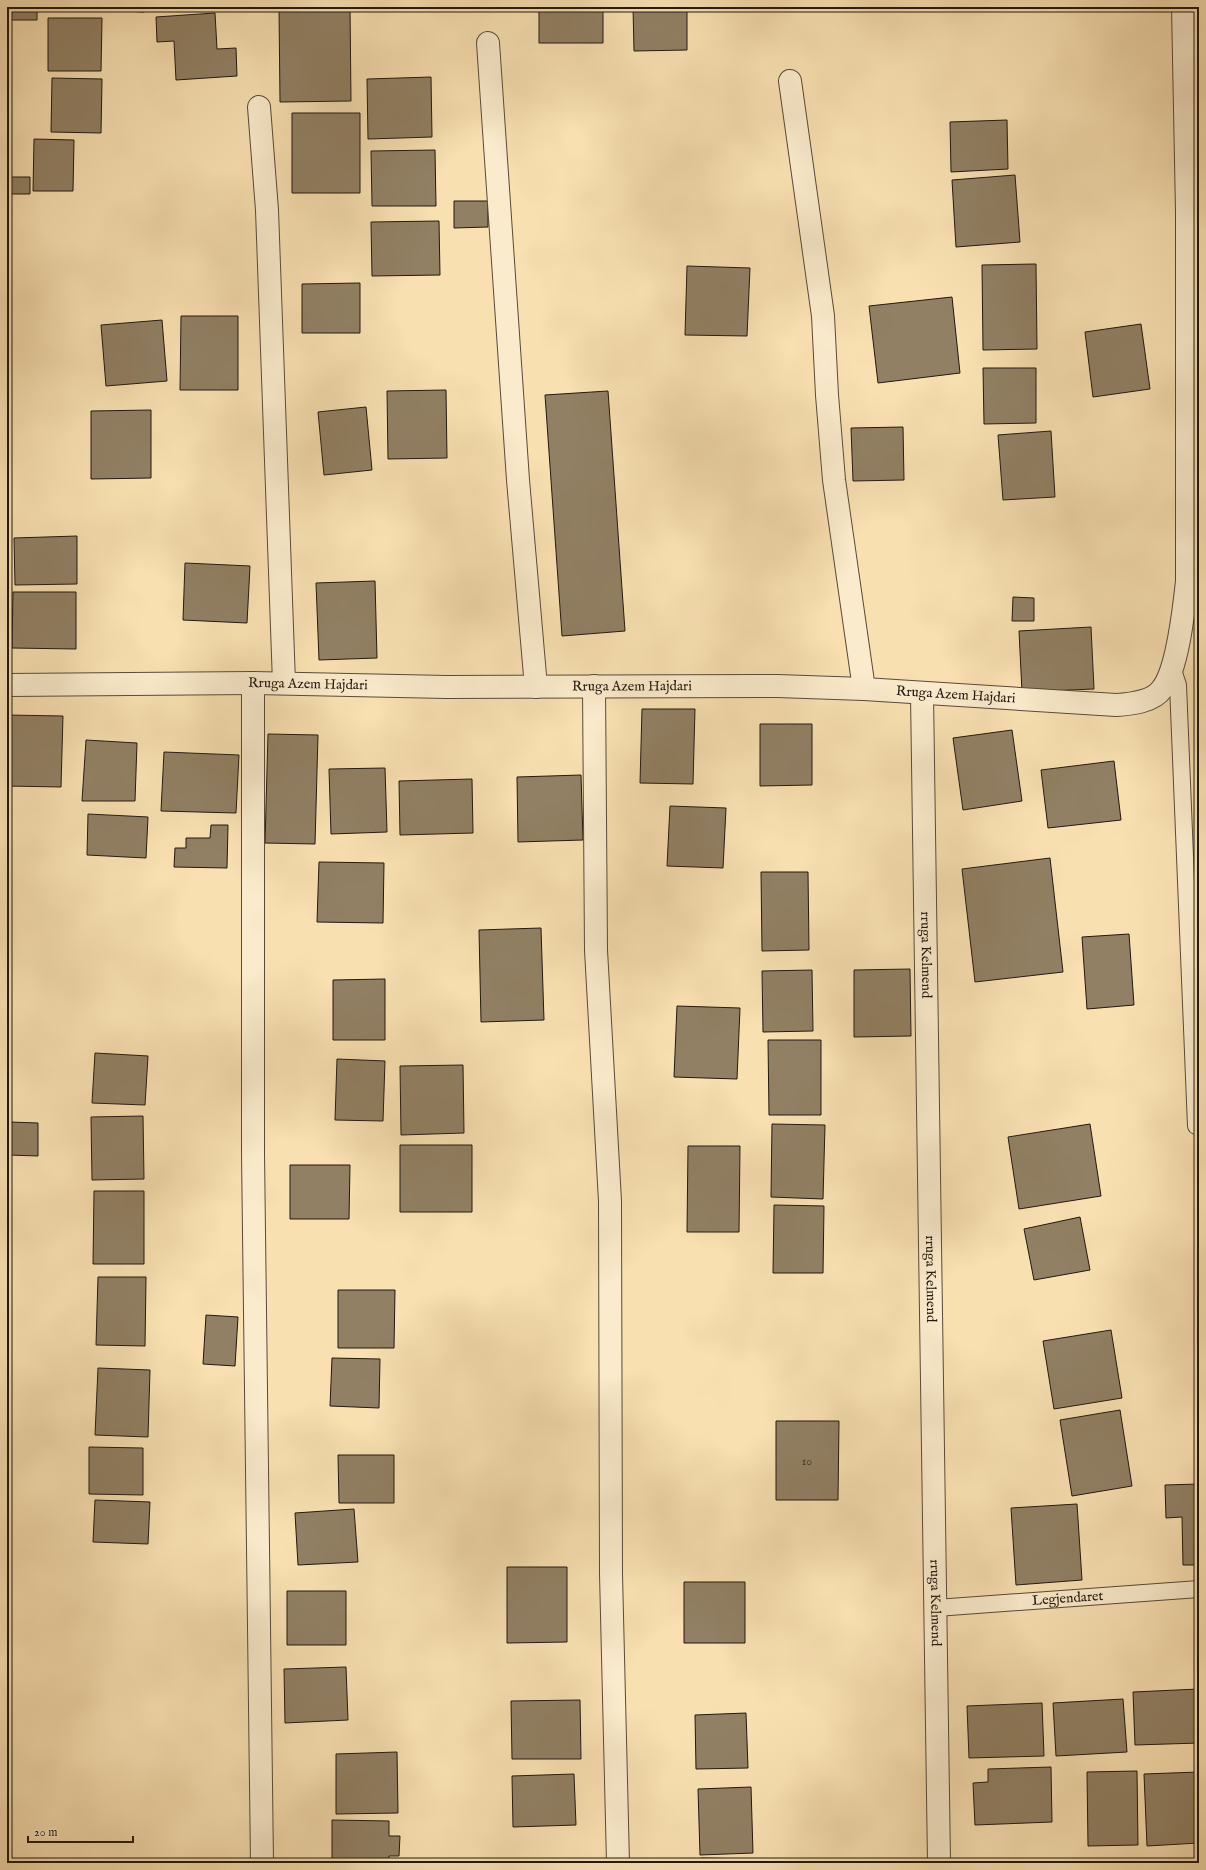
<svg xmlns="http://www.w3.org/2000/svg" width="1206" height="1870" viewBox="0 0 1206 1870" font-family="'IM FELL English',serif">
	<style>
		.building { fill: #918064; stroke: #221810 }
		.lines { fill: none; stroke-linecap: round; stroke-linejoin: round }
		.lane-casing { stroke: #584a38; stroke-width: 18 }
		.street-casing { stroke: #584a38; stroke-width: 24 }
		.lane { stroke: #faebcc; stroke-width: 16 }
		.street { stroke: #faebcc; stroke-width: 22 }
		.labels { text-anchor: middle; dominant-baseline: central; stroke-width: 3.5; stroke-linejoin: round; paint-order: stroke }
		.number-label { font-size: 12px; fill: #3e3225 }
		.street-label { font-size: 14px; fill: #221810; stroke: #faebcc }
	</style>
	<rect width="100%" height="100%" fill="#f8e0b1"/>
	<filter id="stains"><feTurbulence type="fractalNoise" baseFrequency=".005" numOctaves="4"/><feColorMatrix values="0 0 0 0 .2 0 0 0 0 .09 0 0 0 0 .02 0 0 0 .5 -.17"/></filter>
	<radialGradient id="worn" r=".72"><stop offset=".6" stop-color="#630" stop-opacity="0"/><stop offset="1" stop-color="#630" stop-opacity=".3"/></radialGradient>
	<path class="building" d="M7 7H37V20H7Z
		M86 7H144V12L85 9Z
		M279 7H350L351 101 280 102Z
		M539 7H603V43H539Z
		M633 7H687V50L634 51Z
		M215 13 217 49 236 48 237 76 176 80 174 41 157 42 156 17Z
		M48 18H102L101 71H48Z
		M431 77 432 137 368 139 367 79Z
		M52 78 102 79 101 133 51 132Z
		M292 113H360V193H292Z
		M1007 120 1008 169 951 172 950 122Z
		M34 139 74 140 73 191H33Z
		M435 150 436 206H372L371 151Z
		M1015 175 1020 242 956 247 952 180Z
		M7 177H30V194H7Z
		M454 201H488V227L454 228Z
		M439 221 440 275 372 276 371 222Z
		M1036 264 1037 349 983 350 982 265Z
		M687 266 750 268 747 336 685 335Z
		M360 283V333H302V284Z
		M952 297 960 373 878 383 869 306Z
		M181 316H238V390H180Z
		M162 320 167 381 106 386 101 325Z
		M1141 324 1150 389 1093 397 1085 332Z
		M983 368H1036V423L984 424Z
		M446 390 447 458 388 459 387 391Z
		M608 391 625 631 562 636 545 395Z
		M366 407 372 470 324 475 318 412Z
		M151 410V478L91 479V411Z
		M903 427 904 480 853 481 851 428Z
		M1051 431 1055 497 1003 500 998 435Z
		M77 536V584L15 585 14 538Z
		M185 563 250 566 247 623 183 620Z
		M375 581 377 658 319 660 316 583Z
		M13 592H76V649L12 648Z
		M1013 597 1034 598V621H1012Z
		M1091 627 1094 689 1022 692 1019 631Z
		M642 709H695L693 784 640 783Z
		M7 715 63 716 61 787 7 786Z
		M760 724H812V785L760 786Z
		M1012 730 1022 801 963 810 953 738Z
		M268 734 318 735 315 844 265 843Z
		M86 740 137 743 135 801H82Z
		M164 752 239 755 236 813 161 811Z
		M1114 761 1121 820 1048 828 1041 770Z
		M385 768 387 832 331 834 329 769Z
		M581 775 583 840 518 842 517 777Z
		M472 779 473 833 400 835 399 781Z
		M670 806 726 808 723 868 667 866Z
		M88 814 148 817 146 858 87 855Z
		M211 825H228L227 868 174 867 175 848H186V838H210Z
		M1050 858 1063 972 975 982 962 869Z
		M319 862 384 863 383 923 317 922Z
		M761 872H808L809 950 762 951Z
		M541 928 544 1020 481 1022 479 930Z
		M1129 934 1134 1005 1087 1009 1082 937Z
		M910 969 911 1036 854 1037V970Z
		M812 970 813 1031 763 1032 762 971Z
		M385 979V1040H333V980Z
		M677 1006 740 1008 737 1079 674 1077Z
		M768 1040H821V1115H769Z
		M95 1053 148 1056 145 1105 92 1103Z
		M337 1059 385 1061 383 1121 335 1120Z
		M463 1065 464 1133 401 1135 400 1066Z
		M143 1116 144 1179 92 1180 91 1117Z
		M10 1122 38 1123V1156L9 1155Z
		M772 1124 825 1125 823 1199 771 1197Z
		M1090 1124 1101 1196 1019 1209 1008 1137Z
		M400 1145H472V1212H400Z
		M688 1146H740L739 1232H687Z
		M290 1165H350L349 1219H290Z
		M94 1191H144V1264H93Z
		M774 1205 824 1206 823 1273H773Z
		M1080 1217 1090 1270 1034 1280 1024 1229Z
		M98 1277H146L145 1346 96 1345Z
		M338 1290H395L394 1348H338Z
		M206 1315 238 1317 235 1366 203 1364Z
		M1111 1330 1122 1398 1054 1409 1043 1341Z
		M332 1358 380 1359 379 1408 330 1406Z
		M98 1368 150 1370 148 1437 95 1435Z
		M1120 1410 1132 1486 1072 1496 1060 1420Z
		M776 1421H839L838 1500H776Z
		M89 1447 143 1448V1495L89 1494Z
		M338 1455H394V1503H339Z
		M1199 1484V1565H1183L1182 1517 1166 1518 1165 1485Z
		M95 1500 150 1502 148 1544 93 1542Z
		M1077 1504 1082 1580 1016 1585 1011 1508Z
		M354 1509 358 1562 298 1565 295 1513Z
		M507 1567H567V1642L507 1643Z
		M684 1582H745V1643H684Z
		M287 1591H346V1645H287Z
		M346 1667 348 1720 285 1723 284 1669Z
		M1199 1689V1743L1135 1745 1133 1692Z
		M1123 1699 1127 1752 1056 1756 1053 1703Z
		M580 1700 581 1759H512L511 1701Z
		M1042 1703 1044 1756 969 1758 967 1706Z
		M746 1713 748 1768 696 1769 695 1715Z
		M397 1752 398 1813 336 1814V1754Z
		M1051 1767 1052 1822 975 1825 973 1783 988 1782V1769Z
		M1137 1771 1138 1845 1088 1846 1087 1772Z
		M1199 1772V1843L1147 1846 1144 1774Z
		M574 1774 576 1825 513 1827 512 1776Z
		M751 1787 753 1853 700 1855 698 1789Z
		M332 1820 389 1821V1836H400L399 1856H389V1863H332Z
		M701 1858 753 1859V1863H701Z"/>
	<g class="lines">
		<g class="lane-casing">
			<g id="lane">
				<path d="M1172 667 1178 685 1196 1126"/>
				<path id="s1" d="M936 1608 1199 1589"/>
			</g>
		</g>
		<g class="street-casing">
			<g id="street">
				<path d="M488 43 518 480 536 687"/>
				<path d="M790 81 823 316 827 395 834 480 864 689"/>
				<path d="M259 107 267 210 284 683"/>
				<path d="M253 683V1153L262 1863"/>
				<path id="s2" d="M7 685 253 683 447 687 777 686 864 689 1116 705C1131 704 1153 702 1162 689 1178 669 1184 608 1187 581V212L1183 7"/>
				<path d="M594 686 596 950 610 1201 611 1574 618 1863"/>
				<path id="s3" d="M922 694 939 1863"/>
			</g>
		</g>
		<use href="#lane" class="lane"/>
		<use href="#street" class="street"/>
	</g>
	<g class="labels">
		<g class="number-label">
			<text x="807" y="1461">10</text>
		</g>
		<g class="street-label">
			<text stroke="none"><textPath href="#s2" startOffset="301">Rruga Azem Hajdari</textPath></text>
			<text stroke="none"><textPath href="#s2" startOffset="625">Rruga Azem Hajdari</textPath></text>
			<text stroke="none"><textPath href="#s2" startOffset="949">Rruga Azem Hajdari</textPath></text>
			<text stroke="none"><textPath href="#s3" startOffset="261">rruga Kelmend</textPath></text>
			<text stroke="none"><textPath href="#s3" startOffset="585">rruga Kelmend</textPath></text>
			<text stroke="none"><textPath href="#s1" startOffset="132">Legjendaret</textPath></text>
			<text stroke="none"><textPath href="#s3" startOffset="909">rruga Kelmend</textPath></text>
		</g>
	</g>
	<rect width="1206" height="1870" fill="none" stroke="#f8e0b1" stroke-width="24"/>
	<rect x="8" y="8" width="1190" height="1854" fill="none" stroke="#221810" stroke-width="2"/>
	<rect x="12" y="12" width="1182" height="1846" fill="none" stroke="#221810"/>
	<path d="M28 1836v6h105v-6" fill="none" stroke="#221810" stroke-width="2"/>
	<text x="34" y="1836" font-size="12" fill="#221810" stroke="#faebcc" stroke-width="3" paint-order="stroke">20 m</text>
	<rect width="100%" height="100%" filter="url(#stains)"/>
	<rect width="100%" height="100%" fill="url(#worn)"/>
</svg>
